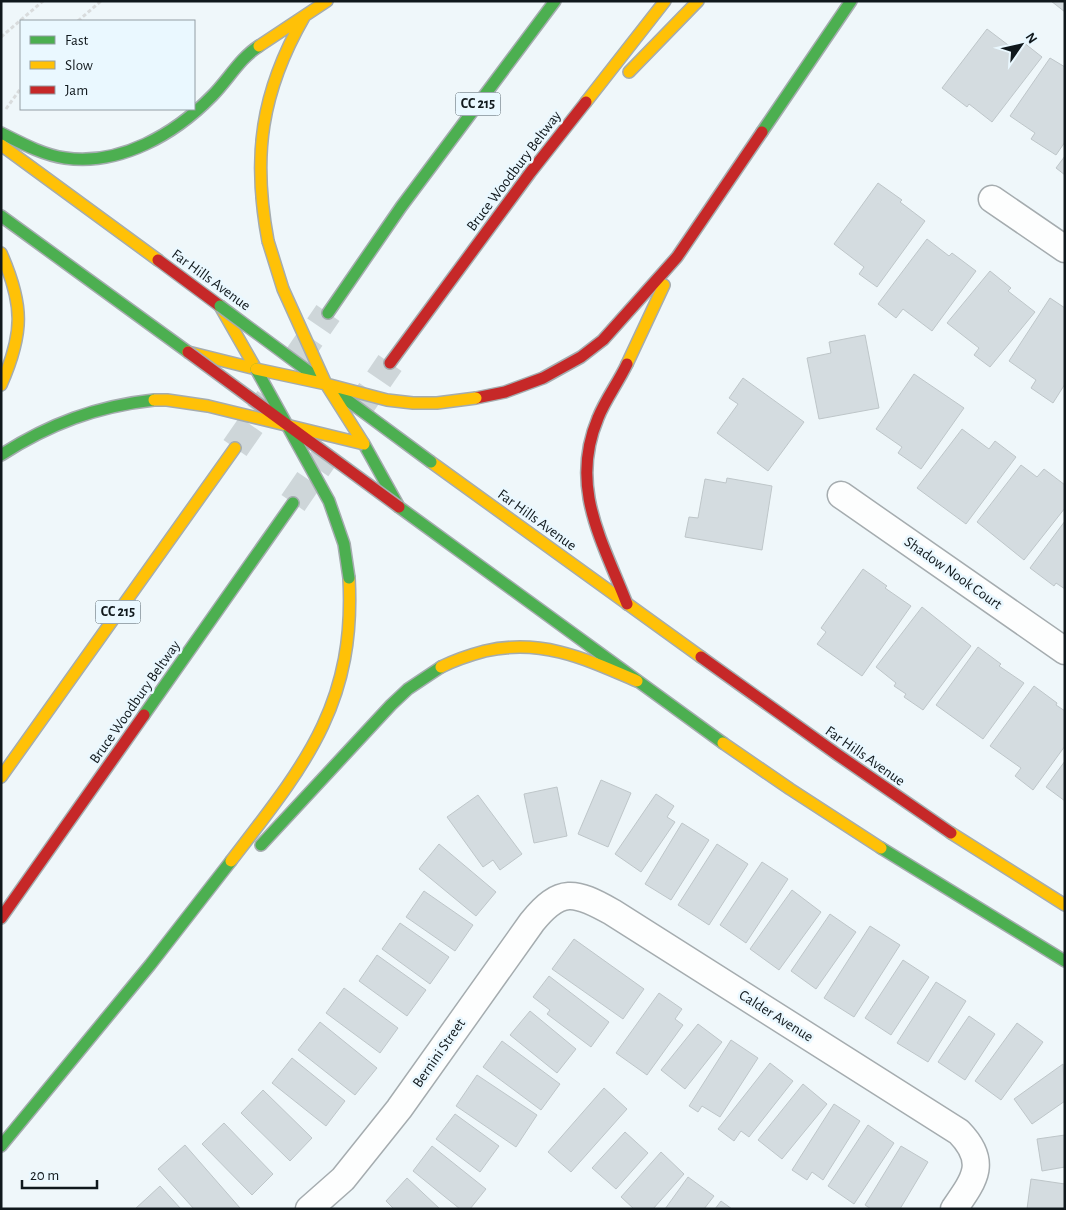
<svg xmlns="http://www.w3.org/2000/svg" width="1066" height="1210" viewBox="0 0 1066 1210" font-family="'Alegreya Sans',sans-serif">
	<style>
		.building { fill: #d4dce0; stroke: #bec6c9 }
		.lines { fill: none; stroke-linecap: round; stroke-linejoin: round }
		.highway-tunnel { stroke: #ced6d9; stroke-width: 28; stroke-dasharray: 28 14; stroke-linecap: butt }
		.street-casing { stroke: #a5acaf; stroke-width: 29 }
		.fast-casing { stroke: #a5acaf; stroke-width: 14 }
		.slow-casing { stroke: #a5acaf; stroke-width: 14 }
		.jam-casing { stroke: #a5acaf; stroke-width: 14 }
		.path { stroke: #d9dcdd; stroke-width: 3; stroke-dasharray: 4 2.5; stroke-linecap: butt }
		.street { stroke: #fdfefe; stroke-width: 26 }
		.fast { stroke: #4caf50; stroke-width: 11 }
		.slow { stroke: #ffc107; stroke-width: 11 }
		.jam { stroke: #c62828; stroke-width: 11 }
		.fast-bridge-casing { stroke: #a5acaf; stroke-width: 14; stroke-linecap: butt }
		.slow-bridge-casing { stroke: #a5acaf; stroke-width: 14; stroke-linecap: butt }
		.jam-bridge-casing { stroke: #a5acaf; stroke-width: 14; stroke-linecap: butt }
		.fast-bridge { stroke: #4caf50; stroke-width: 11 }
		.slow-bridge { stroke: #ffc107; stroke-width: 11 }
		.jam-bridge { stroke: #c62828; stroke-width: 11 }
		.labels { text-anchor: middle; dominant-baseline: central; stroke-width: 5; stroke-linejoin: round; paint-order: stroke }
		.shield { fill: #eaf8ff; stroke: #515b60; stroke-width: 1 }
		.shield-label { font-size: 14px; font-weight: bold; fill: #10181c }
		.street-label { font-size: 15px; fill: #10181c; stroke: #eaf8ff }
	</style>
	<rect width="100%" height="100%" fill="#eff7fa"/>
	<path class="building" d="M1051 1H1065V12Z
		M987 29 1016 51 1023 42 1042 57 992 122 969 104 967 107 942 88Z
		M1050 58 1065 67V142L1056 155 1031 139 1035 133 1010 116Z
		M1065 156V175L1056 168Z
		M878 183 902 200 900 202 925 221 877 287 859 274 864 267 834 244Z
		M927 239 949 256 952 253 976 271 932 331 903 309 896 318 878 304Z
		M990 271 1011 288 1008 291 1035 312 990 367 974 355 979 348 947 323Z
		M1050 298 1065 308V384L1053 403 1031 388 1036 380 1009 361Z
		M865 335 879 408 819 419 807 358 831 353 829 342Z
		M914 374 964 408 921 469 898 453 902 447 876 429Z
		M743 378 804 422 768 471 717 433 738 404 729 398Z
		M962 429 989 449 995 441 1016 457 966 524 917 488Z
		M1021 465 1037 477 1044 469 1065 485V508L1024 560 977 522Z
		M727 478 772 486 762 550 685 537 689 517 698 518 705 479 726 483Z
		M1065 521V589L1056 583 1054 586 1030 568Z
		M863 569 887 586 885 588 911 606 862 676 817 644 826 632 821 628Z
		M922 607 971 646 923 710 904 697 906 694 894 686 896 683 876 667Z
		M978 647 1001 664 999 666 1024 683 983 739 936 705Z
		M1034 686 1057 703 1056 705 1065 711V746L1033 790 1015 776 1021 768 990 746Z
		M1065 761V801L1046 787Z
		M601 780 631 793 608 847 578 834Z
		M557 787 567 836 534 843 524 794Z
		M656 794 674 806 667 817 675 822 641 872 615 854Z
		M478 795 522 854 500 870 493 860 483 867 447 817Z
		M682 823 709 840 671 900 645 884Z
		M439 844 496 892 476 916 419 869Z
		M717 844 748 864 709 925 678 905Z
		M762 862 788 879 746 943 720 925Z
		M792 890 821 912 779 970 750 949Z
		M424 891 473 925 455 951 406 917Z
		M830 914 856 932 816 989 791 971Z
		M400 923 449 957 430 984 382 949Z
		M870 926 900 945 854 1017 824 998Z
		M574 939 644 989 623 1019 552 969Z
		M377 955 426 990 407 1016 359 981Z
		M903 960 929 977 891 1035 865 1018Z
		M549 976 609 1022 591 1047 547 1014 550 1010 533 997Z
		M936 982 966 1001 928 1062 897 1043Z
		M344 988 398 1028 380 1053 326 1013Z
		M659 993 682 1009 675 1019 683 1025 647 1075 616 1053Z
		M530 1011 576 1049 557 1073 510 1035Z
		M969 1016 995 1034 965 1080 938 1062Z
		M320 1022 377 1068 355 1095 298 1050Z
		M1017 1023 1043 1042 1001 1100 975 1081Z
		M698 1024 722 1042 685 1089 661 1070Z
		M731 1040 758 1058 720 1117 702 1106 698 1112 689 1106Z
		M502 1041 560 1084 541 1110 483 1067Z
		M292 1058 345 1101 326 1126 272 1083Z
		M770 1063 793 1081 749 1137 741 1131 734 1141 718 1129Z
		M1063 1064 1065 1101 1032 1124 1014 1099Z
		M477 1075 537 1115 516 1147 456 1106Z
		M803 1084 827 1104 782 1159 758 1140Z
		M604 1088 627 1109 571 1172 548 1152Z
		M263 1090 312 1138 290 1161 241 1113Z
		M834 1104 860 1121 823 1180 812 1172 807 1180 792 1170Z
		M455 1114 499 1146 480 1172 436 1139Z
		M224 1123 273 1174 252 1195 202 1144Z
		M868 1125 894 1143 854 1204 828 1186Z
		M625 1132 648 1153 616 1189 592 1168Z
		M1065 1135V1167L1042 1171 1037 1139Z
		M185 1145 240 1208 239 1209H194L158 1169Z
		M432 1146 486 1189 470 1209H460L413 1171Z
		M901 1146 928 1162 900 1209H871L865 1205Z
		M661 1152 684 1174 653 1209H634L621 1197Z
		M688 1177 714 1196 704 1209H665Z
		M407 1178 440 1209H394L386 1201Z
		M1031 1179 1065 1184V1209H1027Z
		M160 1186 181 1209H135Z
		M721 1201 732 1209H715Z"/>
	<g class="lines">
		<path class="highway-tunnel" d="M295 361 328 313
			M355 414 390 363
			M235 448 269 399
			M293 503 326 455"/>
		<g class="street-casing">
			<path id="street" d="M992 199 1065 249
				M841 495 1065 651
				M309 1209 343 1179 399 1109 532 922C560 887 575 891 612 912L959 1132C988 1162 975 1179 954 1209"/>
		</g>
		<g class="fast-casing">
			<path id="fast" d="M762 132 851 1
				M1 133C21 143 43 155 65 158 120 166 175 134 212 96 228 80 240 58 259 46
				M1 216 188 352
				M328 313 401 207 555 1
				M364 444 399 507
				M1 455C49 424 97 406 154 400
				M399 507 723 743
				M144 715 293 503
				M261 845 391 705 408 689 441 667
				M881 848 1065 961
				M1 1146 150 965 231 861"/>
		</g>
		<g class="slow-casing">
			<path id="slow" d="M259 46 327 1
				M629 72 698 1
				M586 102 665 1
				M1 145 158 260
				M268 241C252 156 261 92 304 17
				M1 253C24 305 24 333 1 385
				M220 306 256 369
				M188 352 256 369
				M627 364 664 285
				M431 462 701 657
				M441 667C455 660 470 655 485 651 542 638 586 659 637 681
				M723 743 790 789 881 848
				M1 777 235 448
				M951 833 1065 905
				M231 861C304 766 356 705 349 578"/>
		</g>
		<g class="jam-casing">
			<path id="jam" d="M158 260 220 306
				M390 363 530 173 586 102
				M627 364C618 383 605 400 598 418 569 487 602 540 627 604
				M476 398 505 392 543 378 581 357 603 340 677 257 762 132
				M701 657 838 755 951 833
				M1 918 144 715"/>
		</g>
		<path class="path" d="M78 21 101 1
			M1 37 43 1
			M6 109 21 88"/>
		<use href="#street" class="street"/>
		<use href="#fast" class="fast"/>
		<use href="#slow" class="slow"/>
		<use href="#jam" class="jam"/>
		<g class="fast-bridge-casing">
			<path id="fast-bridge" d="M220 306 431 462
				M256 369 329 501 344 544 349 578"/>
		</g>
		<g class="slow-bridge-casing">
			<path id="slow-bridge" d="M268 241 283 289 326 384 364 444
				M256 369 326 384 387 400 413 403H437L476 398
				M154 400H167L208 406 364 444"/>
		</g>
		<g class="jam-bridge-casing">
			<path id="jam-bridge" d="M188 352 399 507"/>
		</g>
		<use href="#fast-bridge" class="fast-bridge"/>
		<use href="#slow-bridge" class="slow-bridge"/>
		<use href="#jam-bridge" class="jam-bridge"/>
	</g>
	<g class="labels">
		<g class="shield">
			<rect x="455.5" y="92.5" width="45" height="23" rx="4"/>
			<rect x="95.5" y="600.5" width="45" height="23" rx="4"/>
		</g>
		<g class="shield-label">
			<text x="478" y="104">CC 215</text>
			<text x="118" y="612">CC 215</text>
		</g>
		<g class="street-label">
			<text transform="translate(514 171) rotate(-53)">Bruce Woodbury Beltway</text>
			<text transform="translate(211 280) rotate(36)">Far Hills Avenue</text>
			<text transform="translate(537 520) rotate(36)">Far Hills Avenue</text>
			<text transform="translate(953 573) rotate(35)">Shadow Nook Court</text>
			<text transform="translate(135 702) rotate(-55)">Bruce Woodbury Beltway</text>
			<text transform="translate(865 756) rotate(35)">Far Hills Avenue</text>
			<text transform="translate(776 1016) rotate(32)">Calder Avenue</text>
			<text transform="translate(439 1053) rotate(-55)">Bernini Street</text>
		</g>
	</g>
	<rect width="1066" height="1210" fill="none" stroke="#10181c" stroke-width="5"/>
	<rect x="20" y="20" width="175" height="90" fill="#eaf8ff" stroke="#939ea4"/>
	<rect x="30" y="36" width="25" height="8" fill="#4caf50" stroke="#939ea4"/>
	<text x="65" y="45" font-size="15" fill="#10181c">Fast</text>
	<rect x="30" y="61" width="25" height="8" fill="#ffc107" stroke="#939ea4"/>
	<text x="65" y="70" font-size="15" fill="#10181c">Slow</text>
	<rect x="30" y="86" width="25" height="8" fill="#c62828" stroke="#939ea4"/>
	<text x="65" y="95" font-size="15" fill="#10181c">Jam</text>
	<g transform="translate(1021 45) rotate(56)" stroke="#eaf8ff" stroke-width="4" paint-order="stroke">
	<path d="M0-4L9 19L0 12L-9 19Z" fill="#10181c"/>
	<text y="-8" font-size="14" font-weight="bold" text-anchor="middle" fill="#10181c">N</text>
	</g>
	<path d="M22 1180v8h75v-8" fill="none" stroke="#10181c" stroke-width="2.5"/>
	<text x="30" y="1180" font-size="15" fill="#10181c" stroke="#eaf8ff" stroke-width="4" paint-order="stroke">20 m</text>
</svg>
